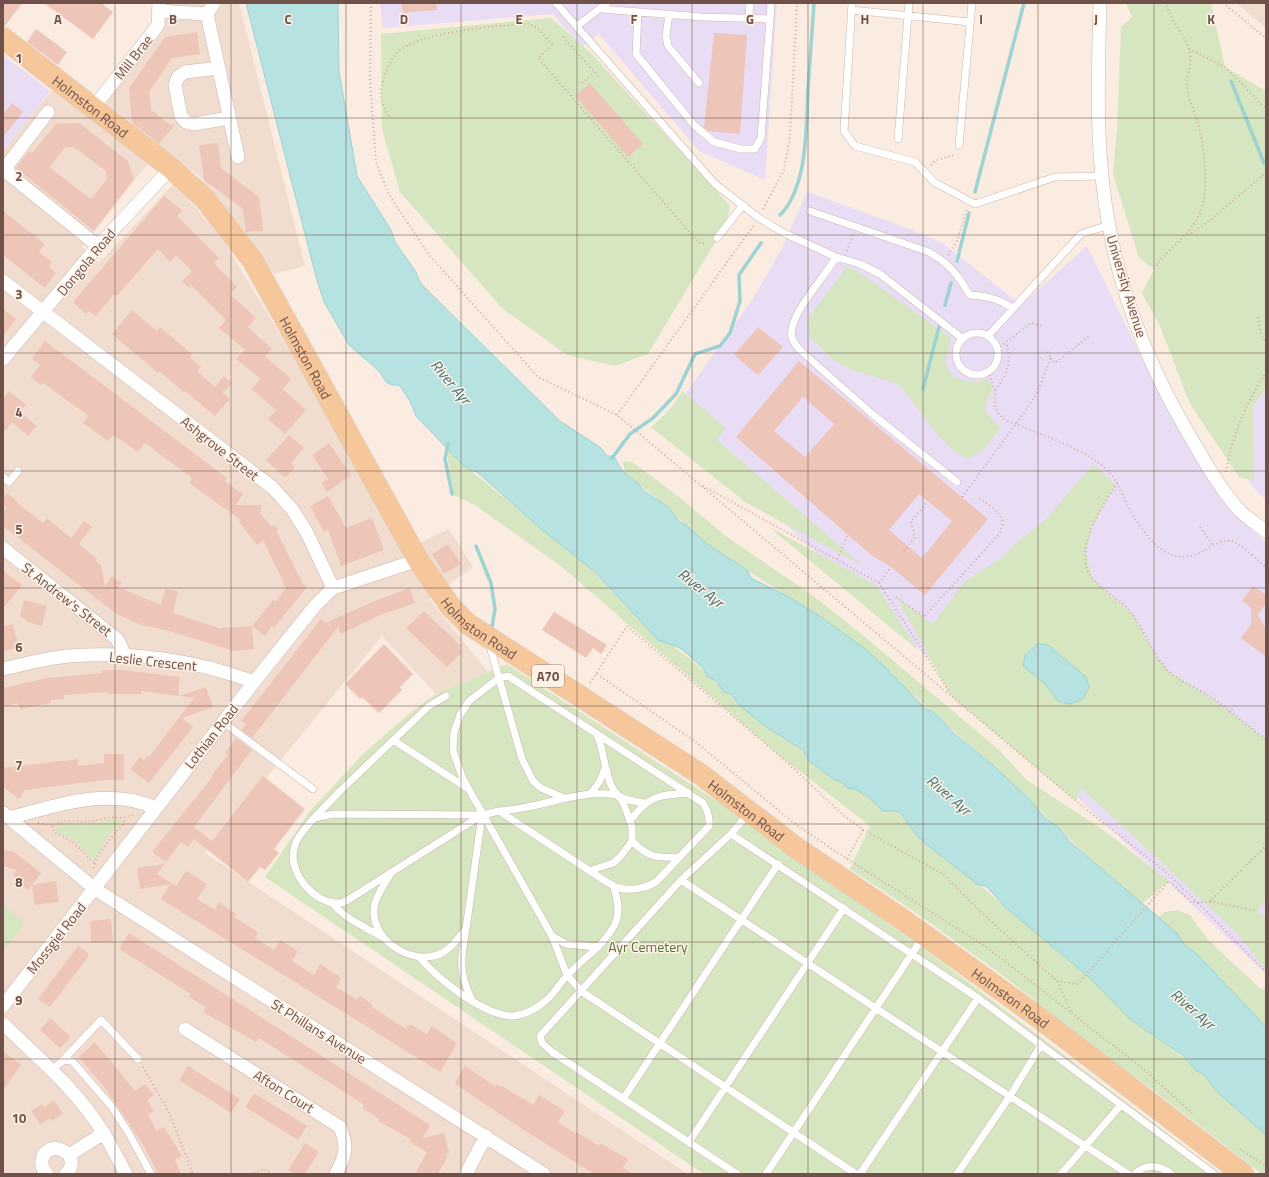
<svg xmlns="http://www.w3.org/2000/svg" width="1269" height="1177" viewBox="0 0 1269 1177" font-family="'Titillium Web',sans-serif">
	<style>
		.residential { fill: #f1ddcf }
		.education { fill: #e9ddf6 }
		.green { fill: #d5e6c0 }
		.water { fill: #b6e2e2; stroke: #9dd3d3 }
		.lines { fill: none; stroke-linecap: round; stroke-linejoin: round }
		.stream { stroke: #9dd3d3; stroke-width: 3.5 }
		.building { fill: #eec6b9; fill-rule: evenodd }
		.lane-casing { stroke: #ccb5ab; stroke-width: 8 }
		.street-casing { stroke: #ccb5ab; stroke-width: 14 }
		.primary-casing { stroke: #d7cecc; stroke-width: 22 }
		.path { stroke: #d2aa9d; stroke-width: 2; stroke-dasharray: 1 3; stroke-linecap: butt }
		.lane { stroke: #fff; stroke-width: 7 }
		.street { stroke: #fff; stroke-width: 13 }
		.primary { stroke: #f6c79b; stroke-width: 21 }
		.grid { fill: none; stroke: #6f5149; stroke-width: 1; stroke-opacity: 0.55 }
		.labels { text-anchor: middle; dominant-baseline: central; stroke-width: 3; stroke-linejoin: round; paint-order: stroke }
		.shield { fill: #fef1e5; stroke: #9a8178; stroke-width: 1 }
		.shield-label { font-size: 13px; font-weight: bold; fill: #6f5149 }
		.street-label { font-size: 14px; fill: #6f5149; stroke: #fef1e5 }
		.park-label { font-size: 14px; fill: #587542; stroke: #fef1e5 }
		.water-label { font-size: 15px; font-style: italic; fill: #3f7375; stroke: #fef1e5 }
		.grid-label { font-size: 13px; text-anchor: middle; font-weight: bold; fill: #6f5149; stroke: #fef1e5; stroke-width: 3; stroke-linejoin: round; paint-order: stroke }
	</style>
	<rect width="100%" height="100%" fill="#faece0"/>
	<path class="residential" d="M162 3H239L305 266 274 274 200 177 104 101 162 22Z
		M1236 3H1266V28Z
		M55 86 150 161 82 247 99 263 174 183 221 237 303 372 403 551 449 529 473 567 429 599 488 672 436 694 382 636 205 853 688 1174H3V151Z"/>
	<path class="education" d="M380 3H777L765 180 699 151 599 34 582 47 553 14 383 28Z
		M3 55 50 91 3 151Z
		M807 192 910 229 944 244 1021 305 1087 246 1160 395 1227 506 1266 543V974L670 416 754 297 783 246Z
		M1266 390V500L1250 484 1245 473 1253 406Z"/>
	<path class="green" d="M1126 3H1211L1225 67 1266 91V389L1253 406 1254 481 1239 477 1190 404 1160 326 1142 293 1154 269 1139 258 1113 174 1117 129 1121 27 1132 17Z
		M551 18 590 52 730 206 726 224 648 354 615 366 567 355 503 309 400 192 382 129 381 34Z
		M847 267 862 274 951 338 946 360 950 374C963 381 972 385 987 379L993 387C983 410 982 411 1001 427L982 451 968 459 954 451 937 434 904 390 895 383 852 370 833 360 809 336 808 318Z
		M682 391 726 428 717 440 863 566 745 502 651 427C662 418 675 405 682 391Z
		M447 448 470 470 588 566 653 634 673 646 695 663 746 710 879 806 896 811 938 853 972 879 1078 967 1137 1023 1201 1071 1225 1099 1266 1135V1174H1262L1161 1096 1066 1027 1040 1004 1002 975 912 910 850 869 870 826 779 755 562 567 475 505 452 494Z
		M623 461 632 462 679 497 727 537 812 595 859 632 998 749 1027 780 1106 832 1169 881 1142 904 1086 855 994 766 841 631 707 544 655 497 625 473Z
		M1093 465 1099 469 1115 485 1092 527 1086 551 1092 578 1134 616 1155 655 1169 671 1211 698 1266 739V899L1257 911 1266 917V970L1235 931 1081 788 1076 801 951 696 896 597 933 624 964 582 1005 555 1009 549 1046 519Z
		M769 527 876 585 918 650Z
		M507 664 744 819 943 963 1221 1174H704L265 877 310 811 365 752 416 708 436 694Z
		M119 819 122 821 110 834 95 860C86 856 83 848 77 842 70 836 60 836 55 829 65 819 79 826 91 824 101 822 109 819 119 819Z
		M3 905 25 923 3 951Z
		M1177 910 1190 915 1208 940 1261 989 1266 988V1027L1197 954 1185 946 1177 933 1157 918 1165 912Z"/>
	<path class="water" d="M246 3H338L339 71 357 176 391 230 395 242 416 272 419 280 425 288 560 421 601 448 607 456H614L621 469 629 477 638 483 644 491 668 507 679 521 686 525 707 544 748 571 751 578 789 597 818 615 860 645 882 664 924 707 936 714 954 733 994 766 1030 800 1044 817 1058 827 1070 842 1177 933 1185 946 1197 954 1266 1027V1135L1215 1090 1204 1074 1197 1071 1182 1055 1130 1019 1090 978 1005 907 987 887 977 884 921 840 900 813 896 811H883L868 797 855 789 847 788 842 782 835 780 809 761 803 750 765 726 739 705 732 695 724 692 716 681 707 676 703 668 685 652 678 647 658 640 595 572 540 528 477 472 470 470 463 465 416 416 410 401 399 385H392L386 382 379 371 349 345 324 302 316 277Z
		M1038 644 1048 645 1086 677 1089 687 1083 699 1070 704 1058 701 1043 682 1023 666 1025 655Z"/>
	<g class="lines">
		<path class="stream" d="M1231 81 1264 163
			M975 192 1024 3
			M780 215C808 187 806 127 808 89 810 60 812 32 814 3
			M957 261 969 213
			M945 305 951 283
			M923 389 939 327
			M448 444 445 459 452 494
			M612 458 630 434 653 418 676 394 695 354 720 346 730 333 740 301 739 275 761 243
			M476 546 491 583 495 609 492 627"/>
	</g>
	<path class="building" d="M3 3H22L5 26H3Z
		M44 3H101L113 12 93 39Z
		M401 3H436L437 10 403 13Z
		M36 29 67 52 58 65 27 42Z
		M197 32 200 54 172 58 149 92 151 110 173 127 159 144 132 123 129 88 165 37Z
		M714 33 747 35 740 134 708 131 704 127Z
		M590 83 643 144 628 157 575 96Z
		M12 103 23 112 3 137V114Z
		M79 123 128 161 134 179 94 231 16 168 29 151 32 153 56 124ZM66 147H74L106 171 107 179 91 199 49 167Z
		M218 143 221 168 259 197 263 231 246 232 243 209 204 180 199 145Z
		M164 196 182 210 177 216 219 258 214 263 237 287 230 294 256 318 248 327 272 349 265 356 291 379 283 389 306 410 285 434 268 419 276 410 251 389 261 379 236 359 245 350 219 328 226 320 191 285 189 288 182 281 192 271 176 255 170 262 158 249 117 296 114 294 96 316 89 311 86 314 73 302Z
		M3 211 45 244 39 252 52 262 49 267 56 273 45 288 3 255Z
		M3 309 16 319 3 336Z
		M132 310 157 331 160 327 192 354 190 357 201 367 197 371 215 387 224 376 232 383 223 393 230 399 215 416 185 391 184 392 160 372 158 373 112 334Z
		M758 327 783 347 758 375 734 355Z
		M45 341 227 478 225 481 243 494 236 505H262L260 513 271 526H275L278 529 277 532 303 584 307 587 274 628 272 626 265 636 252 626 273 600 275 602 286 588 263 540 257 545 239 522 241 520 189 483 192 478 145 443 138 452 113 435 108 441 83 423 88 416 82 411 43 383 41 385 31 377 40 365 32 359Z
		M799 361 988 519 925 595 891 567 871 555 736 437ZM803 397 834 424 805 457 774 431ZM919 494 952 521 922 558 889 530Z
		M9 391 26 405 20 412 37 426 28 436 12 422 3 433V399Z
		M289 435 304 448 291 463 295 467 285 478 266 460Z
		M329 443 351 475 327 492 321 483 328 479 312 455Z
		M7 493 18 502 17 503 43 523 47 518 71 538 84 521 92 527 79 544 97 559 96 561 101 565 105 586 112 576 122 583 118 587 161 605 165 589 178 591 173 613 219 628 252 626 254 649 234 651 166 630 141 625 115 613 3 526V513L7 508 3 504V498Z
		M328 496 346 528 372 518 384 550 341 566 328 530 324 532 310 506Z
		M448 544 461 564 444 574 432 554Z
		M3 571 22 585 3 609Z
		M1253 586 1266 595V603L1251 625V608L1242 601Z
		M410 588 415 603 378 616 341 634 338 627 252 738 242 730 246 724 241 721 321 619 325 623 377 600Z
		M24 600 47 606 42 626 28 622 20 616Z
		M424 611 461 646 458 648 462 652 447 667 406 628Z
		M554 612 607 645 601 654 593 648 586 658 542 630Z
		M1258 615 1266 629V657L1241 638Z
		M13 624 19 648 3 651V627Z
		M384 644 413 674 400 687 402 690 379 713 362 697 360 699 345 684Z
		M102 670H123L180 677 178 696 141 691V694H108V692L64 695V699L51 700V703L20 709 18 703 3 707V688L47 678 102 673Z
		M206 687 213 707 182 718 193 727 149 783 130 769 140 757 144 760 147 756 149 757 194 698 180 696Z
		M236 738 252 750 194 827 212 841 263 776 305 809 274 849 279 853 265 870 260 867 248 882 194 839 188 847 181 842 166 862 152 852 213 776 212 775 228 755 225 753Z
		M104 754H124V780H104L25 790 19 799 3 787V768L78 759V766L104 763Z
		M3 850 14 852 41 873 32 885 56 881 59 902 35 905 32 885 28 890 17 882 19 880 13 875 17 870 3 866Z
		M165 864 157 874 176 886 186 871 195 876 207 884 197 899 215 910 219 902 236 914 234 917 258 932 255 938 274 950 280 940 298 951 292 961 314 975 320 964 341 978 336 987 357 1000 360 996 373 1005 372 1007 406 1029 410 1024 427 1034 431 1026 457 1043 440 1072 161 899 170 884 140 889 137 868Z
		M111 919 113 942 91 943 90 921Z
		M129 933 430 1125 423 1138 444 1133 449 1153 446 1154 447 1158 438 1174H415L427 1152 409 1141 412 1140 378 1121 379 1119 362 1108 364 1105 360 1102 259 1038 256 1042 203 1012 206 1007 189 997 191 994 119 949Z
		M78 946 88 953V957L50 1007 38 999Z
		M50 1018 71 1037 60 1048 40 1030Z
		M95 1042 135 1091 145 1084 154 1095 147 1100 154 1111 148 1115 157 1131 164 1127 182 1156 175 1160 181 1174H158L142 1143 107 1091 79 1057Z
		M3 1051 21 1065 3 1090Z
		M465 1065 495 1087 497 1084 501 1087 502 1086 533 1105 539 1095 565 1111 558 1122 576 1134 577 1132 599 1146 600 1143 628 1159 623 1168 633 1174H594L522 1129 458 1086 455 1083Z
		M188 1066 240 1099 231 1113 179 1080Z
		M254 1093 307 1126 298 1140 245 1107Z
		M54 1100 63 1114 52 1121 50 1118 40 1124 31 1111 42 1104 44 1107Z
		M305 1143 319 1152 305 1174H294L288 1170Z"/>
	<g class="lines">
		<g class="lane-casing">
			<path id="lane" d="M556 3 715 184 759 218 784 233 836 257 860 264 880 274 963 339
				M852 3 844 131 855 146 915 162 934 182 975 204 1055 177 1103 176
				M601 9 702 17 770 19 771 3
				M851 10 970 22
				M638 12 636 54 694 125 714 142 741 149H755L761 138 770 19
				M669 14 666 36 668 46 699 83
				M749 17 750 3
				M577 26 607 3
				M898 139 909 3
				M959 145 972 3
				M810 211 929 252C940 259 950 265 958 277 963 283 965 289 970 295 987 296 999 299 1013 308
				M717 238 743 205
				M836 257C826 276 787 316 792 337 793 342 798 348 802 352L871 413 957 482
				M956 354a21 21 0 1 1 42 0a21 21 0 1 1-42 0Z
				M988 336 1081 234 1109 225
				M3 477 9 482 18 471
				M489 643 522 759 533 781 541 788 564 798
				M223 722 313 789
				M596 733C606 750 604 791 623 798 629 801 638 801 644 803
				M393 740 467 788
				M591 793 600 781 605 768
				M499 811C508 810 518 809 527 807 558 801 585 790 617 795L623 802 630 821 632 827V841L620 857 613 863 589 871
				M482 815 351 898C348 900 343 903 340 903 315 905 288 873 294 849 296 837 307 827 314 818L334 814 482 815 499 811 605 881C609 883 614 887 619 888 630 891 649 888 657 881L709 826C710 817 708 811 703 803L508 676 499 678 469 701 460 715 454 732 453 751 463 779 552 936 567 975 581 991 856 1174
				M314 818 339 792 429 706 446 696
				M630 821C649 795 659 795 689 793
				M731 834 749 813
				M632 841C649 858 656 858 680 857
				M390 875C384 884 378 893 375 903 366 938 412 968 442 953 452 948 459 937 466 929L482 815
				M681 880 1128 1174
				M332 902C342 918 366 927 382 937
				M466 929C461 957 458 971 471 998
				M552 936 566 944 598 947
				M420 958C438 979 485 1017 514 1016 524 1015 536 1009 544 1002 554 995 559 983 568 975 583 958 605 945 615 924 621 912 617 897 613 885
				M63 1060 101 1020 138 1059
				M53 1070C60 1063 63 1057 73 1062L112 1107 128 1132 151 1174
				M623 1099 778 864
				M689 1142 844 908
				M737 1174 552 1052 542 1043 540 1036 681 880 731 834 978 998 1214 1174
				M766 1174 923 937
				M860 1174 978 998
				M957 1174 1010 1096 1041 1045
				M1061 1174 1121 1105
				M1135 1174C1146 1163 1160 1165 1171 1174"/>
		</g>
		<g class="street-casing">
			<path id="street" d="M1100 3C1098 77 1095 153 1109 226 1122 298 1150 368 1187 431 1203 458 1218 487 1240 511 1247 518 1258 525 1266 531
				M159 11 207 14
				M207 14 238 157
				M207 14 214 3
				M219 68 185 72 178 77 175 85 181 116 186 122 194 124 229 118
				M94 107 158 25 159 3
				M48 112 6 167 10 175 98 246
				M3 281 273 488 292 509 307 533 333 588 418 560
				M3 359 98 246 171 168
				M3 548 117 639 125 655
				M3 669C25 664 47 658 69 656 131 651 196 660 254 682
				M3 813 95 889 544 1174
				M9 818C55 806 110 786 155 808
				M3 1006 254 682 314 607 333 588
				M3 1024C39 1058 78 1091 104 1134 112 1147 119 1161 126 1174
				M185 1029 340 1127C348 1148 346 1154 336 1174
				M69 1155 104 1133
				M47 1174C43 1170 41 1166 42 1160 47 1136 85 1154 66 1174
				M466 1174 486 1136"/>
		</g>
		<g class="primary-casing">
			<g id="primary">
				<path id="s1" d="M3 38 171 168 205 199 253 261 418 560 450 606 468 624 700 774 798 849 902 919 1034 1014 1243 1174"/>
			</g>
		</g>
		<path class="path" d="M371 3 370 80 376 162 389 195 430 256 538 377 617 415 1076 801 1167 873 1198 903 1210 901 1266 846
			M1223 3 1266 38
			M563 37 600 78
			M549 48 538 58 698 242 706 244
			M1189 49 1225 67 1266 109
			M582 83 595 73
			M389 116C380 103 379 93 384 78 387 69 391 59 398 52 418 32 500 25 529 24L537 28 553 45
			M931 165 936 160 952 156 954 153
			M763 209 784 170 790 136 797 3
			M1188 235 1204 225 1266 173
			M847 251 853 235
			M948 255 957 241 967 209
			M1154 269C1168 248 1190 236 1200 213 1210 190 1204 144 1197 120 1194 109 1187 97 1187 85 1187 72 1193 64 1189 49 1184 33 1170 20 1166 3
			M1258 317 1261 334 1266 343
			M997 349 1031 323 1043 326
			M1051 358 1055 363 1089 336
			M988 371 995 390V405L997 411 1004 419C1034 433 1102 452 1117 483 1102 507 1081 536 1086 566 1090 583 1112 594 1124 605 1143 623 1149 650 1167 670 1178 681 1197 688 1211 697 1230 710 1247 726 1266 739
			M995 390C1008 374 1012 362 1006 342
			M617 415 754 225
			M1226 472C1232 436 1246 404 1266 372
			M1117 483C1131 514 1160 576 1203 551 1212 546 1223 538 1235 542 1241 545 1259 562 1266 567
			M703 486 879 583 950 693
			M962 497 1024 413 1036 395 1051 358 1046 349
			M1200 527 1213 545
			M904 551 915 537 911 522 927 502
			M837 559 848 535
			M879 583 891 567
			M896 597 924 617 1000 533 1003 523C999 510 988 504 977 497
			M597 674 697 743 795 824 847 859 985 946 1146 1071 1192 1113
			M590 683 627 626 789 764 843 815 864 830 944 875 985 916 1057 981 1071 1011
			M1229 712 1235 706
			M38 823 52 826 65 821 89 822 111 817 123 818 135 814
			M52 826 54 832 73 842 94 863
			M847 859 863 830
			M94 868C94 856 116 832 124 823L123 818
			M1210 901 1257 911
			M1198 903 1266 972
			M1057 981 1078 984 1169 881 1192 903 1196 901
			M143 1067 169 1112 193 1174
			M1240 1149 1266 1166
			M250 1174 264 1169 272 1174"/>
		<use href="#lane" class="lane"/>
		<use href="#street" class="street"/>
		<use href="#primary" class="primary"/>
	</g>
	<path class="grid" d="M115 3V1174M231 3V1174M346 3V1174M461 3V1174M577 3V1174M692 3V1174M808 3V1174M923 3V1174M1038 3V1174M1154 3V1174M3 118H1266M3 235H1266M3 353H1266M3 471H1266M3 588H1266M3 706H1266M3 824H1266M3 942H1266M3 1059H1266"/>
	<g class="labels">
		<rect class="shield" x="532" y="665" width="32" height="22" rx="3"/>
		<g class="shield-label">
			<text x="548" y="676">A70</text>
		</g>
		<g class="street-label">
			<text transform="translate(133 57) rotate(-52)">Mill Brae</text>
			<text stroke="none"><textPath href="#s1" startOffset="111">Holmston Road</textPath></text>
			<text transform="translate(86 262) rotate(-50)">Dongola Road</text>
			<text transform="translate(1127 286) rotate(73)">University Avenue</text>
			<text stroke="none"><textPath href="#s1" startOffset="447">Holmston Road</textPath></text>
			<text transform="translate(220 448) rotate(38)">Ashgrove Street</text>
			<text transform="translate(67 599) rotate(38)">St Andrew's Street</text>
			<text stroke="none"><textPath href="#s1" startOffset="771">Holmston Road</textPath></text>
			<text transform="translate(153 661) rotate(6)">Leslie Crescent</text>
			<text transform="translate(211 736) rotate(-52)">Lothian Road</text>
			<text stroke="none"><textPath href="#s1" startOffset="1095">Holmston Road</textPath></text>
			<text transform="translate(56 938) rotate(-52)">Mossgiel Road</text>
			<text stroke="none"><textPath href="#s1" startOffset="1419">Holmston Road</textPath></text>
			<text transform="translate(319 1031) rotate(32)">St Phillans Avenue</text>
			<text transform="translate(284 1091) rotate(32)">Afton Court</text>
		</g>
		<g class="park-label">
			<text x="648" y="946">Ayr Cemetery</text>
		</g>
		<g class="water-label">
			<text transform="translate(451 382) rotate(50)">River Ayr</text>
			<text transform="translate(701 588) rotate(38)">River Ayr</text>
			<text transform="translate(949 795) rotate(41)">River Ayr</text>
			<text transform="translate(1193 1009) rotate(41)">River Ayr</text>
		</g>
	</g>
	<g class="grid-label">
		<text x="58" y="24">A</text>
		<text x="173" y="24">B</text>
		<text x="288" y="24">C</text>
		<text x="404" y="24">D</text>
		<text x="519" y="24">E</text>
		<text x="634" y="24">F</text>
		<text x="750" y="24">G</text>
		<text x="865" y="24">H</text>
		<text x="981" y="24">I</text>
		<text x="1096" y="24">J</text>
		<text x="1211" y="24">K</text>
		<text x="19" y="63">1</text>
		<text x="19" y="181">2</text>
		<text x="19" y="299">3</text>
		<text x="19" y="417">4</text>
		<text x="19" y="534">5</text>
		<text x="19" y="652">6</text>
		<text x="19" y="770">7</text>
		<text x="19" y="887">8</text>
		<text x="19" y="1005">9</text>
		<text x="19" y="1123">10</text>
	</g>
	<rect width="1269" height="1177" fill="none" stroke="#6f5149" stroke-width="8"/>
</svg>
